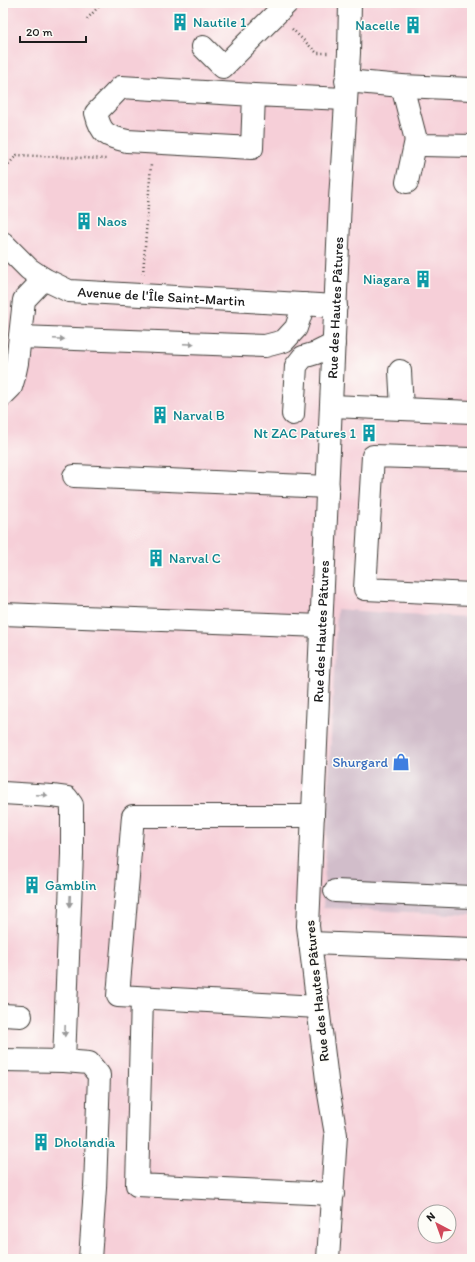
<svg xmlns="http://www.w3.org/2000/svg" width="475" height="1262" viewBox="0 0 475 1262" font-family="Itim,sans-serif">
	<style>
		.built { fill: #f6cfd8; fill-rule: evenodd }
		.industrial { fill: #d1bdca }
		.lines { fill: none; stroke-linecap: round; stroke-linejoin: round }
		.minor-casing { stroke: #3c3934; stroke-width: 24 }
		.path { stroke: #3c3934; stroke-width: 2.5; stroke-dasharray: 1 3; stroke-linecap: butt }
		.minor { stroke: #fff; stroke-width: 22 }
		.oneway { fill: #999 }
		.labels { text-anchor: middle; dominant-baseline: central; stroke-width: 3; stroke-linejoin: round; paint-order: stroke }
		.culture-label { font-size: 14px; fill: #0d838f; stroke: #fdfcf7; text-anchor: start }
		.street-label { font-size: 14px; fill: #1c1c1c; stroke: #fdfcf7 }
		.shop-label { font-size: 14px; fill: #366cbe; stroke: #fdfcf7; text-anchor: end }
	</style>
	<rect width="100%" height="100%" fill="#fdfcf7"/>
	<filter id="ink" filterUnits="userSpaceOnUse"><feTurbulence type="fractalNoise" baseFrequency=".025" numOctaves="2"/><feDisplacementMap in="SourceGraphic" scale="8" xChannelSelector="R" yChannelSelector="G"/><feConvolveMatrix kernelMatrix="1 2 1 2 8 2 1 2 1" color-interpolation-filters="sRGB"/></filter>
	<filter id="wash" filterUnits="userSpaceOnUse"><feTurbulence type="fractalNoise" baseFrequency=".012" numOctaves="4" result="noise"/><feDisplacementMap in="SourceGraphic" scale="16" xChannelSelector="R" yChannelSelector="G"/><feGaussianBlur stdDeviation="0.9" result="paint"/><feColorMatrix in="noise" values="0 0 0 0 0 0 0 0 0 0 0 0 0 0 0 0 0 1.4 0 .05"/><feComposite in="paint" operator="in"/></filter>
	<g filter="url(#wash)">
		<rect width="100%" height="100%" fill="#f1ddbc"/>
		<path class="built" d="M3 3H472V1259H3ZM425 1212H449V1236H425Z"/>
		<path class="industrial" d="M337 609 384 613 472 617V915L323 908Z"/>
	</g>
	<g filter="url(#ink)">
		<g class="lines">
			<g class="minor-casing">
				<g id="minor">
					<path d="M203 47 223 67 287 3"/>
					<path d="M346 81 402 86 472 89"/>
					<path d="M402 86 416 140 422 145 472 146"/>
					<path d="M254 95 252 148 127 141C106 136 101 134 96 113L121 87 254 95 345 99"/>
					<path d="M407 182 416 140"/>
					<path id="s1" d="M3 243 29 269 44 279 69 291 336 306"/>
					<path d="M20 337 265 346 284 341 296 328 304 304"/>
					<path d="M400 371 402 409"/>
					<path d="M3 395 11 387 14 377 17 363 24 300 44 279"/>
					<path d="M332 406 472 412"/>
					<path d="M293 414 296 366 303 357 316 353 334 344"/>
					<path d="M472 459 373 456 365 589 472 594"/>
					<path d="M74 476 328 487"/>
					<path d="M3 614 321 626"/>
					<path d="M3 793 52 796 67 798 72 805V854L64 1061"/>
					<path d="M313 816H133L118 996 318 1007"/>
					<path d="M335 891 472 897"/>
					<path d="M310 943 472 949"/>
					<path d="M142 998 137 1185 333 1194"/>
					<path d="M3 1015 21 1016"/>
					<path d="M3 1060 64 1061 89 1063 99 1075 95 1188 90 1259"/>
					<path id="s2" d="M328 1259 336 1135 328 1088 308 926 340 200 349 53 350 3"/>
				</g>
			</g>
			<path class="path" d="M87 19 102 3
				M292 29 317 53H328
				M3 170 17 155 106 159
				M143 274 151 164"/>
			<use href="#minor" class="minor"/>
		</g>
		<defs><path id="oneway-solid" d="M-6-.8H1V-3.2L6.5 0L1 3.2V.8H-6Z"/></defs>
		<g class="oneway">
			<use href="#oneway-solid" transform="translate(59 339) rotate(2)"/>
			<use href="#oneway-solid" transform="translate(189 344) rotate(2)"/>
			<use href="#oneway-solid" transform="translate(42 795) rotate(3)"/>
			<use href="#oneway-solid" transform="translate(70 901) rotate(92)"/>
			<use href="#oneway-solid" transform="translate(65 1031) rotate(92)"/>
		</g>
	</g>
	<defs>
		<g id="building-bare" transform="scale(1.38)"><path d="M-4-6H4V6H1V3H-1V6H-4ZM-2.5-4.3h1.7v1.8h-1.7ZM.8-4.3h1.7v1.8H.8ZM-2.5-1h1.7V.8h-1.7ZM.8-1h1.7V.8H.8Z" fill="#0f9aa8" stroke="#fdfcf7" stroke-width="2.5" paint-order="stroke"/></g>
		<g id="shop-bare" transform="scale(1.38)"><path d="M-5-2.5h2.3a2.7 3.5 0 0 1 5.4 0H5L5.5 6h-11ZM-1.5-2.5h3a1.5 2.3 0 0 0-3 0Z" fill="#3f7fe0" stroke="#fdfcf7" stroke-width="2.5" paint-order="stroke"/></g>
	</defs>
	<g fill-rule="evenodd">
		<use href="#building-bare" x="180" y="22"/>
		<use href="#building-bare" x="413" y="25"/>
		<use href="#building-bare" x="84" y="221"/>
		<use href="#building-bare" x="423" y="279"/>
		<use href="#building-bare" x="160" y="415"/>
		<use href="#building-bare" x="369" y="433"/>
		<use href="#building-bare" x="156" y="558"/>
		<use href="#shop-bare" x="401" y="762"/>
		<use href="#building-bare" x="32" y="885"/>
		<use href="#building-bare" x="41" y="1142"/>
	</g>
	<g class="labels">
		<g class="culture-label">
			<text x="193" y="22">Nautile 1</text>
			<text x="400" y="25" text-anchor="end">Nacelle</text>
			<text x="97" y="221">Naos</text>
			<text x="410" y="279" text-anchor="end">Niagara</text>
			<text x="173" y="415">Narval B</text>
			<text x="356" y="433" text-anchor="end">Nt ZAC Patures 1</text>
			<text x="169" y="558">Narval C</text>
			<text x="45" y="885">Gamblin</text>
			<text x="54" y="1142">Dholandia</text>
		</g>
		<g class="street-label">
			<text stroke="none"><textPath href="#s1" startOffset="175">Avenue de l'Île Saint-Martin</textPath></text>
			<text stroke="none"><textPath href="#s2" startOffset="954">Rue des Hautes Pâtures</textPath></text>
			<text stroke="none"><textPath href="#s2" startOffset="630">Rue des Hautes Pâtures</textPath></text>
			<text transform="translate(317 991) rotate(-96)">Rue des Hautes Pâtures</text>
		</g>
		<g class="shop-label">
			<text x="388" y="762">Shurgard</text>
		</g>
	</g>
	<rect width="475" height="1262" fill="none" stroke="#fdfcf7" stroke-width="16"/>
	<g transform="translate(437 1224) rotate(319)"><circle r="19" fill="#fdfcf7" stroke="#a3a29f"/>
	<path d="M0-3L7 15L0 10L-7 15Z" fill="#d1495b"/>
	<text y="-6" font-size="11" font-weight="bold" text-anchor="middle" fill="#1c1c1c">N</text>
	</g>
	<path d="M20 36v6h66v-6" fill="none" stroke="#1c1c1c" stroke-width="2"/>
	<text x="26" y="36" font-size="12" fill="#1c1c1c" stroke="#fdfcf7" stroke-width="3" paint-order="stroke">20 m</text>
</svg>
